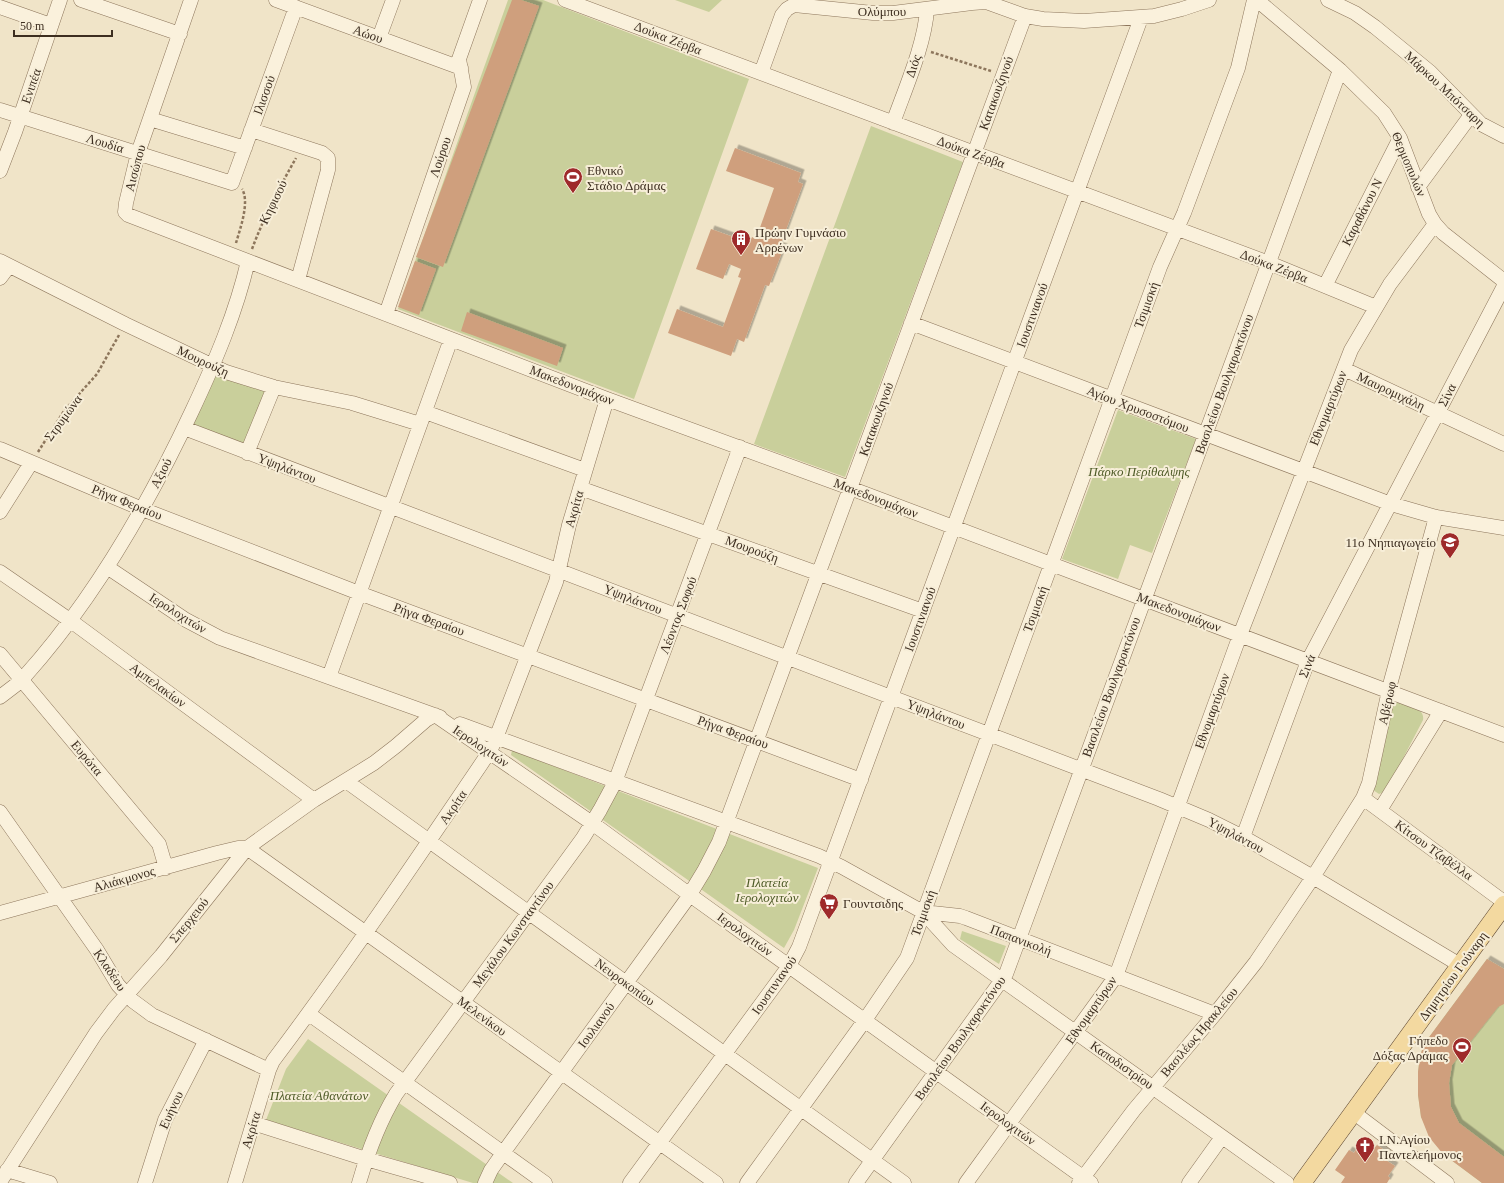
<svg xmlns="http://www.w3.org/2000/svg" width="1504" height="1183" viewBox="0 0 1504 1183" font-family="Georgia,serif">
	<style>
		.green { fill: #c9cf9b }
		.building { fill: #cf9f7d; filter: url(#shadow) }
		.lines { fill: none; stroke-linecap: round; stroke-linejoin: round }
		.minor-casing { stroke: #8d765c; stroke-width: 15 }
		.major-casing { stroke: #5b4430; stroke-width: 19 }
		.path { stroke: #8d765c; stroke-width: 2.5; stroke-dasharray: 3 2; stroke-linecap: butt }
		.minor { stroke: #faf1dc; stroke-width: 14 }
		.major { stroke: #f3d9a0; stroke-width: 18 }
		.labels { text-anchor: middle; dominant-baseline: central; stroke-width: 4; stroke-linejoin: round; paint-order: stroke }
		.street-label { font-size: 13px; fill: #3d2e20; stroke: #f7eed8 }
		.poi-label { font-size: 13px; fill: #3d2e20; stroke: #f7eed8; text-anchor: start }
		.park-label { font-size: 13px; font-style: italic; fill: #4d5a26; stroke: #f7eed8 }
	</style>
	<defs>
		<filter id="shadow"><feDropShadow dx="3.5" dy="-3.5" stdDeviation="0" flood-color="#0004"/></filter>
	</defs>
	<rect width="100%" height="100%" fill="#f0e4c8"/>
	<path class="green" d="M508 0H543L749 79 634 399 398 309Z
		M675 0H722L709 12Z
		M871 126 963 162 845 477 754 444Z
		M216 375 268 391 246 445 193 425Z
		M1118 410 1196 439 1152 553 1130 545 1118 579 1062 559Z
		M1398 702H1401C1410 706 1425 708 1423 720L1387 789 1384 792 1379 794 1373 790 1392 709 1393 706Z
		M512 750 818 868 794 930 784 948 511 755Z
		M962 931 1006 946 999 964 960 939Z
		M1487 959 1504 969V1183H1482L1443 1154 1421 1117 1418 1095V1072L1420 1056 1424 1044Z
		M308 1039 513 1183H473L266 1120 286 1069Z"/>
	<path class="building" d="M512 0H521L539 6 443 267 416 257Z
		M735 148 801 173 798 182 803 184 780 246 784 247 769 286 765 285 744 342 737 339 731 356 668 333 677 309 723 327 741 278 738 277 741 269 729 264 723 279 696 269 711 229 750 243 752 237 756 239 774 188 726 171Z
		M415 261 436 269 419 315 398 307Z
		M467 312 563 348 557 366 461 331Z
		M1487 959 1504 969V1004L1498 1007 1452 1065 1449 1083 1451 1107 1459 1123 1504 1157V1183H1482L1443 1154 1429 1137 1421 1117 1418 1095V1072L1420 1056 1424 1044Z
		M1360 1143 1372 1151 1377 1145 1388 1153 1384 1159 1395 1166 1388 1176 1390 1178 1387 1183H1341L1345 1177 1335 1170 1349 1150 1354 1153Z"/>
	<g class="lines">
		<g class="minor-casing">
			<path id="minor" d="M81 0 180 34
				M191 0 138 153 126 203 125 212 128 215 607 399 850 488 1504 735
				M276 0 461 68
				M565 0 1269 263 1376 307
				M1257 0 1340 70 1384 113 1400 138 1429 214 1435 224 1443 233 1504 281
				M1328 0 1355 13 1375 27 1430 72 1481 124 1504 136
				M0 7 51 25
				M379 38 393 0
				M761 73 782 15 787 9 794 5 873 13H893L972 3 986 2 1025 16 1043 19 1084 21 1154 16 1182 9 1209 0
				M0 110 232 183 296 7
				M150 119 245 148
				M893 123C905 89 925 44 927 9
				M251 130 322 153 328 158V170L298 280
				M0 171 15 132 60 0
				M1418 187 1471 115
				M0 261 125 324 226 372 274 387 352 403 420 424
				M0 278 9 266
				M1325 286 1400 138
				M386 314 464 87 459 59 480 0
				M911 323 1391 504 1436 517 1504 528
				M1344 369 1504 444
				M425 412 585 470
				M184 428 1159 799 1209 820 1243 837 1313 877 1460 965
				M0 449 142 509 359 593 861 780
				M247 453 274 387
				M580 488 923 611
				M0 512 31 463
				M107 567 186 620 220 638 440 717
				M0 572 71 621 314 800
				M0 654 159 844 166 868
				M329 677 451 339
				M0 697 17 684 25 676C95 598 148 505 192 411 215 362 236 313 248 261
				M460 724 819 856 842 867 923 912 960 916 966 918 1215 1014
				M346 781 904 1183
				M1363 798 1504 902
				M1380 810 1441 711
				M0 812 97 950 118 985 133 1001 152 1015 269 1070
				M1243 837 1308 661 1504 286
				M247 848 716 1183
				M923 912 953 945 1287 1183
				M0 913 217 853 238 848H247
				M309 1014 545 1183
				M1353 1112 1447 1183
				M253 1123 366 1159 450 1183
				M7 1170 50 1183
				M0 1182 96 1033 114 1009 161 956 247 848 314 800 374 763 396 746 426 720 435 715 592 823 690 895 1091 1183
				M145 1183 165 1120 206 1040
				M235 1183 269 1070 273 1061C349 960 419 856 490 751L496 738 556 582 569 525 607 399
				M359 1183C368 1152 379 1122 396 1094L583 838 600 810 615 782 740 447
				M485 1183 491 1170 503 1153 687 899 704 871 719 842 1025 16
				M630 1183 789 966 799 947 1141 18
				M747 1183 865 1020 907 958 1160 267 1184 213 1238 68 1254 0
				M856 1183 1006 974 1340 70
				M966 1183 1116 976 1240 635 1351 350 1390 284 1435 224
				M1079 1183 1134 1110 1215 1014 1256 962 1313 877 1363 798 1369 783 1391 681 1436 517
				M1189 1183 1222 1137"/>
		</g>
		<g class="major-casing">
			<path id="major" d="M1302 1183 1504 905"/>
		</g>
		<path class="path" d="M931 52 991 71
			M236 243C240 229 250 202 242 189
			M252 249C264 217 279 188 296 158
			M38 452 64 411 97 374 119 335"/>
		<use href="#minor" class="minor"/>
		<use href="#major" class="major"/>
	</g>
	<defs>
		<g id="stadium-pin" transform="scale(1)"><path d="M0 17L-7.5 6A9.5 9.5 0 1 1 7.5 6Z" fill="#9e2a2b" stroke="#f7eed8"/><path d="M0-5a6.5 5 0 1 0 0 10a6.5 5 0 1 0 0-10ZM-3.5-1.8h7v3.6h-7Z" fill="#fff"/></g>
		<g id="building-pin" transform="scale(1)"><path d="M0 17L-7.5 6A9.5 9.5 0 1 1 7.5 6Z" fill="#9e2a2b" stroke="#f7eed8"/><path d="M-4-6H4V6H1V3H-1V6H-4ZM-2.5-4.3h1.7v1.8h-1.7ZM.8-4.3h1.7v1.8H.8ZM-2.5-1h1.7V.8h-1.7ZM.8-1h1.7V.8H.8Z" fill="#fff"/></g>
		<g id="school-pin" transform="scale(1)"><path d="M0 17L-7.5 6A9.5 9.5 0 1 1 7.5 6Z" fill="#9e2a2b" stroke="#f7eed8"/><path d="M0-5L7-2L0 1L-7-2ZM-4 1L0 2.5L4 1V4Q0 6-4 4Z" fill="#fff"/></g>
		<g id="supermarket-pin" transform="scale(1)"><path d="M0 17L-7.5 6A9.5 9.5 0 1 1 7.5 6Z" fill="#9e2a2b" stroke="#f7eed8"/><path d="M-6-5.5h2.5l.6 2H6L4.5 2H-2.5L-4.4-4H-6ZM-1.5 3.2a1.3 1.3 0 1 0 .1 0ZM3 3.2a1.3 1.3 0 1 0 .1 0Z" fill="#fff"/></g>
		<g id="church-pin" transform="scale(1)"><path d="M0 17L-7.5 6A9.5 9.5 0 1 1 7.5 6Z" fill="#9e2a2b" stroke="#f7eed8"/><path d="M-1.2-6h2.4v3.5h3.3v2.4h-3.3V6h-2.4V-.1h-3.3v-2.4h3.3Z" fill="#fff"/></g>
	</defs>
	<g fill-rule="evenodd">
		<use href="#stadium-pin" x="573" y="177"/>
		<use href="#building-pin" x="741" y="239"/>
		<use href="#school-pin" x="1450" y="542"/>
		<use href="#supermarket-pin" x="829" y="903"/>
		<use href="#stadium-pin" x="1462" y="1047"/>
		<use href="#church-pin" x="1365" y="1146"/>
	</g>
	<g class="labels">
		<g class="street-label">
			<text x="882" y="11">Ολύμπου</text>
			<text transform="translate(368 34) rotate(20)">Αώου</text>
			<text transform="translate(668 38) rotate(21)">Δούκα Ζέρβα</text>
			<text transform="translate(913 66) rotate(-71)">Διός</text>
			<text transform="translate(31 86) rotate(-71)">Ενιπέα</text>
			<text transform="translate(1445 89) rotate(43)">Μάρκου Μπότσαρη</text>
			<text transform="translate(996 93) rotate(-70)">Κατακουζηνού</text>
			<text transform="translate(264 95) rotate(-70)">Ιλισσού</text>
			<text transform="translate(105 143) rotate(17)">Λουδία</text>
			<text transform="translate(971 152) rotate(20)">Δούκα Ζέρβα</text>
			<text transform="translate(440 157) rotate(-71)">Λούρου</text>
			<text transform="translate(1409 164) rotate(67)">Θερμοπυλών</text>
			<text transform="translate(135 168) rotate(-75)">Αισώπου</text>
			<text transform="translate(273 202) rotate(-64)">Κηφισού</text>
			<text transform="translate(1362 212) rotate(-63)">Καραθάνου Ν</text>
			<text transform="translate(1274 266) rotate(21)">Δούκα Ζέρβα</text>
			<text transform="translate(1146 305) rotate(-70)">Τσιμισκή</text>
			<text transform="translate(1032 315) rotate(-70)">Ιουστινιανού</text>
			<text transform="translate(203 361) rotate(25)">Μουρούζη</text>
			<text transform="translate(1224 384) rotate(-70)">Βασιλείου Βουλγαροκτόνου</text>
			<text transform="translate(572 385) rotate(21)">Μακεδονομάχων</text>
			<text transform="translate(1391 391) rotate(25)">Μαυρομιχάλη</text>
			<text transform="translate(1447 395) rotate(-63)">Σίνα</text>
			<text transform="translate(1328 408) rotate(-68)">Εθνομαρτύρων</text>
			<text transform="translate(1138 409) rotate(21)">Αγίου Χρυσοστόμου</text>
			<text transform="translate(63 418) rotate(-54)">Στρυμώνα</text>
			<text transform="translate(876 419) rotate(-70)">Κατακουζηνού</text>
			<text transform="translate(287 468) rotate(21)">Υψηλάντου</text>
			<text transform="translate(161 473) rotate(-63)">Αξιού</text>
			<text transform="translate(876 498) rotate(21)">Μακεδονομάχων</text>
			<text transform="translate(127 502) rotate(22)">Ρήγα Φεραίου</text>
			<text transform="translate(574 509) rotate(-74)">Ακρίτα</text>
			<text transform="translate(752 549) rotate(20)">Μουρούζη</text>
			<text transform="translate(633 599) rotate(21)">Υψηλάντου</text>
			<text transform="translate(1035 609) rotate(-70)">Τσιμισκή</text>
			<text transform="translate(1179 612) rotate(21)">Μακεδονομάχων</text>
			<text transform="translate(178 613) rotate(32)">Ιερολοχιτών</text>
			<text transform="translate(678 615) rotate(-69)">Λέοντος Σοφού</text>
			<text transform="translate(429 619) rotate(20)">Ρήγα Φεραίου</text>
			<text transform="translate(920 619) rotate(-70)">Ιουστινιανού</text>
			<text transform="translate(1307 666) rotate(-67)">Σινά</text>
			<text transform="translate(158 685) rotate(36)">Αμπελακίων</text>
			<text transform="translate(1111 687) rotate(-70)">Βασιλείου Βουλγαροκτόνου</text>
			<text transform="translate(1387 703) rotate(-78)">Αβέρωφ</text>
			<text transform="translate(1212 711) rotate(-70)">Εθνομαρτύρων</text>
			<text transform="translate(936 714) rotate(21)">Υψηλάντου</text>
			<text transform="translate(733 732) rotate(20)">Ρήγα Φεραίου</text>
			<text transform="translate(481 746) rotate(34)">Ιερολοχιτών</text>
			<text transform="translate(87 758) rotate(50)">Ευρώτα</text>
			<text transform="translate(453 807) rotate(-56)">Ακρίτα</text>
			<text transform="translate(1236 835) rotate(28)">Υψηλάντου</text>
			<text transform="translate(1434 850) rotate(36)">Κίτσου Τζαβέλλα</text>
			<text transform="translate(124 879) rotate(-16)">Αλιάκμονος</text>
			<text transform="translate(923 913) rotate(-70)">Τσιμισκή</text>
			<text transform="translate(189 920) rotate(-51)">Σπερχειού</text>
			<text transform="translate(513 934) rotate(-54)">Μεγάλου Κωνσταντίνου</text>
			<text transform="translate(745 934) rotate(36)">Ιερολοχιτών</text>
			<text transform="translate(1021 940) rotate(21)">Παπανικολή</text>
			<text transform="translate(110 970) rotate(56)">Κλαδέου</text>
			<text transform="translate(1453 976) rotate(-54)">Δημητρίου Γούναρη</text>
			<text transform="translate(625 982) rotate(36)">Νευροκοπίου</text>
			<text transform="translate(774 985) rotate(-55)">Ιουστινιανού</text>
			<text transform="translate(1091 1010) rotate(-55)">Εθνομαρτύρων</text>
			<text transform="translate(482 1016) rotate(36)">Μελενίκου</text>
			<text transform="translate(596 1025) rotate(-54)">Ιουλιανού</text>
			<text transform="translate(1199 1032) rotate(-50)">Βασιλέως Ηρακλείου</text>
			<text transform="translate(960 1038) rotate(-55)">Βασιλείου Βουλγαροκτόνου</text>
			<text transform="translate(1122 1065) rotate(35)">Καποδιστρίου</text>
			<text transform="translate(171 1110) rotate(-65)">Ευήνου</text>
			<text transform="translate(1008 1123) rotate(36)">Ιερολοχιτών</text>
			<text transform="translate(251 1130) rotate(-73)">Ακρίτα</text>
		</g>
		<g class="poi-label">
			<text x="587" y="170">Εθνικό<tspan x="587" dy="15">Στάδιο Δράμας</tspan></text>
			<text x="755" y="232">Πρώην Γυμνάσιο<tspan x="755" dy="15">Αρρένων</tspan></text>
			<text x="1436" y="542" text-anchor="end">11ο Νηπιαγωγείο</text>
			<text x="843" y="903">Γουντσιδης</text>
			<text x="1448" y="1040" text-anchor="end">Γήπεδο<tspan x="1448" dy="15">Δόξας Δράμας</tspan></text>
			<text x="1379" y="1139">Ι.Ν.Αγίου<tspan x="1379" dy="15">Παντελεήμονος</tspan></text>
		</g>
		<g class="park-label">
			<text x="1139" y="471">Πάρκο Περίθαλψης</text>
			<text x="767" y="882">Πλατεία<tspan x="767" dy="15">Ιερολοχιτών</tspan></text>
			<text x="319" y="1095">Πλατεία Αθανάτων</text>
		</g>
	</g>
	<path d="M14 30v6h98v-6" fill="none" stroke="#3d2e20" stroke-width="2"/>
	<text x="20" y="30" font-size="12" fill="#3d2e20" stroke="#f7eed8" stroke-width="3" paint-order="stroke">50 m</text>
</svg>
